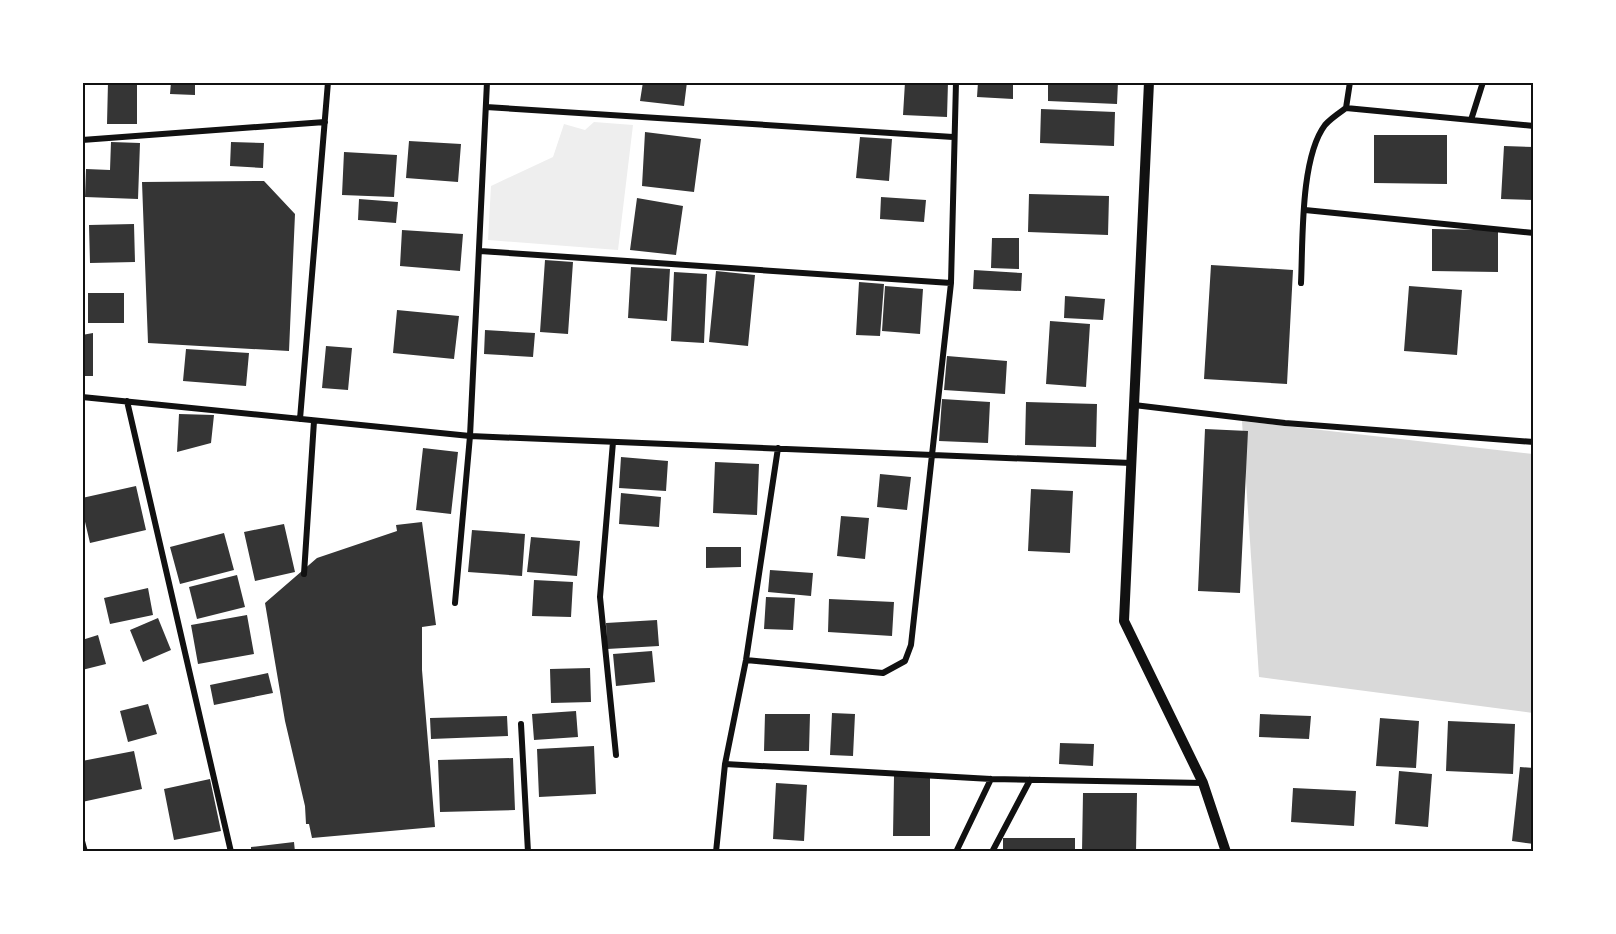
<svg xmlns="http://www.w3.org/2000/svg" width="1616" height="934" viewBox="0 0 1616 934" font-family="Rubik,sans-serif">
	<style>
		.green { fill: #eee }
		.water { fill: #d9d9d9 }
		.building { fill: #353535 }
		.lines { fill: none; stroke-linecap: round; stroke-linejoin: round }
		.minor { stroke: #111; stroke-width: 6 }
		.tertiary { stroke: #111; stroke-width: 10 }
		.neatline { fill: none; stroke: #111; stroke-width: 2 }
	</style>
	<rect width="100%" height="100%" fill="#fff"/>
	<path class="green" d="M594 122 633 125 618 250 488 240 491 186 553 157 564 124 585 130Z"/>
	<path class="water" d="M1242 421 1533 454V713L1259 677Z"/>
	<path class="building" d="M108 82H137V124H107Z
		M171 82H195V95L170 94Z
		M643 82H687L684 106 640 101Z
		M905 82H948L947 117 903 115Z
		M978 82H1013V99L977 97Z
		M1048 82H1118L1117 104 1048 101Z
		M1041 109 1115 112 1114 146 1040 143Z
		M645 132 701 139 694 192 642 186Z
		M1374 135H1447V184L1374 183Z
		M860 137 892 139 889 181 856 178Z
		M409 141 461 144 458 182 406 178Z
		M111 142 140 143 138 199 85 197 86 169 110 170Z
		M231 142 264 143 263 168 230 166Z
		M1504 146 1534 147V200L1501 199Z
		M344 152 397 155 394 197 342 195Z
		M264 181 295 214 289 351 148 343 142 182Z
		M1029 194 1109 196 1108 235 1028 232Z
		M881 197 926 200 924 222 880 219Z
		M637 198 683 206 676 255 630 250Z
		M359 199 398 202 396 223 358 220Z
		M134 224 135 262 90 263 89 225Z
		M1432 229 1498 230V272L1432 271Z
		M402 230 463 234 460 271 400 266Z
		M992 238H1019V269L991 268Z
		M545 260 573 262 568 334 540 332Z
		M1211 265 1293 270 1287 384 1204 379Z
		M631 267 670 269 667 321 628 318Z
		M974 270 1022 273 1021 291 973 289Z
		M716 271 755 275 748 346 709 342Z
		M674 272 707 274 704 343 671 341Z
		M859 282 884 284 880 336 856 335Z
		M885 286 923 289 920 334 882 331Z
		M1409 286 1462 290 1457 355 1404 351Z
		M88 293H124V323H88Z
		M1065 296 1105 299 1103 320 1064 318Z
		M397 310 459 316 454 359 393 353Z
		M1050 321 1090 324 1086 387 1046 384Z
		M485 330 535 333 533 357 484 354Z
		M93 333V376H82V335Z
		M326 346 352 348 348 390 322 388Z
		M186 349 249 353 246 386 183 381Z
		M947 356 1007 361 1005 394 944 390Z
		M942 399 990 402 988 443 939 441Z
		M1026 402 1097 404 1096 447 1025 445Z
		M179 414 214 415 211 443 177 452Z
		M1205 429 1248 431 1240 593 1198 591Z
		M423 448 458 452 451 514 416 510Z
		M621 457 668 461 666 491 619 488Z
		M715 462 759 464 757 515 713 513Z
		M880 474 911 477 907 510 877 507Z
		M136 486 146 530 90 543 82 509V498Z
		M1031 489 1073 491 1070 553 1028 551Z
		M621 493 661 497 659 527 619 524Z
		M841 516 869 518 865 559 837 556Z
		M422 522 436 625 422 627V670L435 827 312 838 309 824H306L305 806 285 721 265 603 317 558 397 531 396 525Z
		M284 524 295 572 255 581 244 532Z
		M472 530 525 534 522 576 468 572Z
		M224 533 234 570 180 584 170 547Z
		M531 537 580 541 577 576 527 572Z
		M706 547H741V567L706 568Z
		M770 570 813 573 811 596 768 592Z
		M237 575 245 607 197 619 189 587Z
		M534 580 573 582 571 617 532 616Z
		M148 588 153 615 110 624 104 598Z
		M766 597 795 598 793 630 764 629Z
		M829 599 894 602 892 636 828 632Z
		M247 615 254 654 198 664 191 625Z
		M158 618 171 650 143 662 130 630Z
		M657 620 659 646 607 649 606 623Z
		M98 635 106 664 82 670V640Z
		M652 651 655 682 616 686 613 654Z
		M590 668 591 702 551 703 550 669Z
		M268 673 273 693 214 705 210 685Z
		M148 704 157 734 128 742 120 711Z
		M576 711 578 737 534 740 532 714Z
		M832 713 855 714 853 756 830 755Z
		M765 714H810L809 751H764Z
		M1260 714 1311 716 1309 739 1259 737Z
		M507 716 508 736 431 739 430 718Z
		M1380 718 1419 721 1416 768 1376 766Z
		M1448 721 1515 724 1513 774 1446 771Z
		M1060 743 1094 744 1093 766 1059 764Z
		M594 746 596 794 539 797 537 749Z
		M134 751 142 789 82 802V761Z
		M513 758 515 810 440 812 438 760Z
		M1520 767 1534 768V844L1512 841Z
		M1399 771 1432 774 1428 827 1395 824Z
		M894 776H930V836H893Z
		M210 779 221 831 174 840 164 789Z
		M776 783 807 785 804 841 773 839Z
		M1293 788 1356 791 1354 826 1291 822Z
		M1083 793H1137L1136 852H1082Z
		M1003 838H1075V852H1003Z
		M294 842 295 852H251V847Z"/>
	<g class="lines">
		<path class="minor" d="M486 107 953 137
			M1346 108 1350 82
			M1471 120 1483 82
			M82 140 325 122
			M1305 210 1534 233
			M480 251 951 283
			M1301 283C1303 242 1300 158 1325 125 1330 119 1339 113 1346 108L1534 126
			M82 397 470 436 1131 463
			M127 401 231 852
			M1134 405 1285 423 1534 442
			M300 419 328 82
			M613 442 600 597 616 755
			M304 574 314 421
			M455 603 470 436 487 82
			M746 660 883 673 905 661 911 645 951 283 956 82
			M521 724 528 852
			M725 764 991 779 1203 783
			M82 841 85 852
			M716 852 725 764 746 660 778 448
			M956 852 991 779
			M992 852 1030 780"/>
		<path class="tertiary" d="M1149 82 1124 621 1203 783 1226 852"/>
	</g>
	<rect width="1616" height="934" fill="none" stroke="#ffffff" stroke-width="168"/>
	<rect x="84" y="84" width="1448" height="766" class="neatline"/>
</svg>
